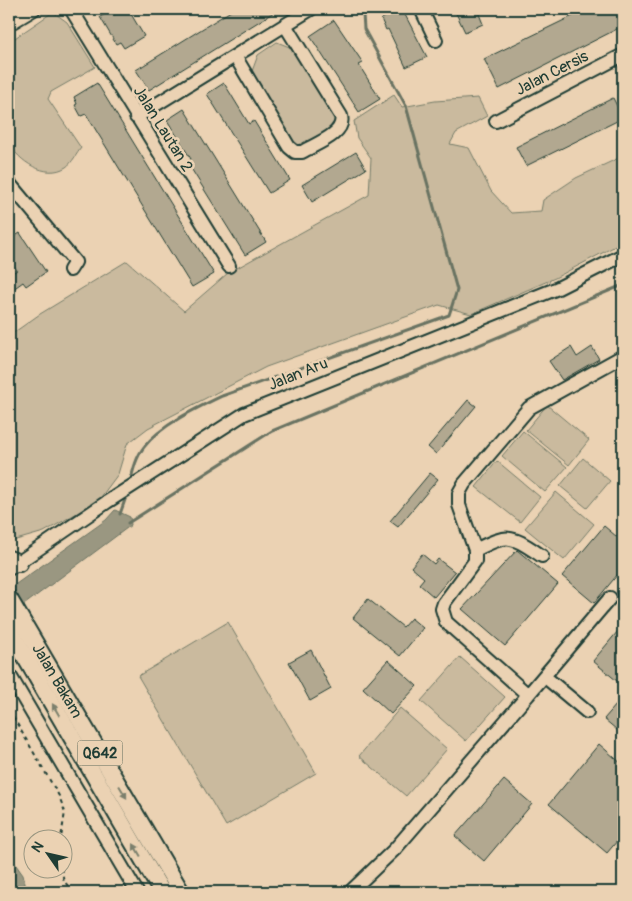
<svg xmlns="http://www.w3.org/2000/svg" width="632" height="901" viewBox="0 0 632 901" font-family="Pangolin,sans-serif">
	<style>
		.green { fill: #caba9e; stroke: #747c69 }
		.water { fill: #9a9781; stroke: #697362 }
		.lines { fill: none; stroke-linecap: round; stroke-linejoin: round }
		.stream { stroke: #697362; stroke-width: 3 }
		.building { fill: #b2a890; stroke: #1f3d34 }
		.minor-casing { stroke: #1f3d34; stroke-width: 16 }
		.major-casing { stroke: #1f3d34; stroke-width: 20 }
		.path { stroke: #1f3d34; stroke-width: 2; stroke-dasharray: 4 4; stroke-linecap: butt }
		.minor { stroke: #ebd2b3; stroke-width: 12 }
		.major { stroke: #ebd2b3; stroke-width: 16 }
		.oneway { fill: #7b806d }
		.labels { text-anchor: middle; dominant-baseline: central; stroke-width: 5; stroke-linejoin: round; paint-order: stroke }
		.shield { fill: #ebd2b3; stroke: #5c6a5a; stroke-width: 1 }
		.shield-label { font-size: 15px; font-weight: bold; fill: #1f3d34 }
		.street-label { font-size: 16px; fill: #1f3d34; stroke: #ebd2b3 }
	</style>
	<rect width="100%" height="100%" fill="#ebd2b3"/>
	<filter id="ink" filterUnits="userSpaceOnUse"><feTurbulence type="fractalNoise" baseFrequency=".02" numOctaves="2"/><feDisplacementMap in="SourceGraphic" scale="10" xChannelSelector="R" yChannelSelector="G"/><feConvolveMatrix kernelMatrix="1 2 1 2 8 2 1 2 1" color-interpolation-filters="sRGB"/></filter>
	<g filter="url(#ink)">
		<path class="green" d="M53 12 67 22 95 67 51 92 48 99 81 148C77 153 72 163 66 167 46 180 18 161 9 143V42Z
			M277 42 297 50 338 115 337 127 302 149 291 143 251 74 258 55Z
			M394 95 402 107 435 101 478 98 487 116 456 133 450 144 469 148 491 191 511 213 541 211 543 200 576 178 623 156V242L555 278 471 314 439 305 266 367 148 428 127 444 118 474 98 501 44 532 9 542V336L40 314 127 261 184 311 228 273 369 195 371 158 357 138 354 121Z
			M547 405 589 440 569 465 526 430Z
			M523 431 567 467 545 492 502 456Z
			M583 458 610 481 587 508 560 486Z
			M497 461 540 497 520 522 476 487Z
			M556 492 594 524 564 560 525 528Z
			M228 622 316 773 226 826 138 676Z
			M460 657 505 697 466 741 421 701Z
			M400 708 447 749 406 796 359 756Z"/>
		<path class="water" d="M115 510 130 517 131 525 9 616V589L106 520Z
			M9 855 23 875 27 892H9Z"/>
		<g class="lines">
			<path class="stream" d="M130 483C133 471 136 457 144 447 161 425 197 408 222 396L449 315 457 290 406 106 364 29 363 14 365 9
				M120 514 127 494
				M128 523 272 431 623 285"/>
		</g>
		<path class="building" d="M125 9H128L144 36 124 48 120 42 116 44 100 17 112 10 114 15Z
			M234 9H279L149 90 136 70Z
			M393 9H402L427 57 406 67 388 29 386 30 381 19 385 17 383 13Z
			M454 9H477L483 24 465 32Z
			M587 9H623V26L499 89 484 59Z
			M334 20 363 63 359 65 380 99 359 112 310 36Z
			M97 83 214 274 192 287 86 114 81 116 75 105 77 104 74 97Z
			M224 83 249 124 254 121 290 180 269 193 207 94Z
			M613 98 623 118 526 166 516 147Z
			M184 109 266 242 245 255 187 162 191 159 167 120Z
			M356 152 366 169 312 202 302 185Z
			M20 233 46 272 26 286 23 282 9 292V275L17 270 9 258V240Z
			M571 347 577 357 592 347 599 359 562 380 549 361Z
			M468 400 476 406 436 454 428 447Z
			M430 473 438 479 398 527 390 521Z
			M604 526 623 542V568L594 603 562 576Z
			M517 550 558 584 505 646 462 609Z
			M422 554 434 564 438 559 455 572 434 597 419 584 424 578 411 567Z
			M368 599 403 627 411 618 423 628 400 656 353 618Z
			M623 625V673L617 681 593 661Z
			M311 650 331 689 310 701 289 662Z
			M388 660 417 686 391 714 363 688Z
			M623 697V735L604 719Z
			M599 744 623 765V834L607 853 549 804Z
			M504 780 532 804 484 861 455 836Z"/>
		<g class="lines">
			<g class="minor-casing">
				<path id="minor" d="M71 9 229 266
					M421 9 436 40
					M9 24 34 9
					M235 56 289 147 295 152H302C315 144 346 134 341 116L285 25
					M136 117 311 9
					M496 121 623 55
					M9 183 75 262 70 270
					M475 550C510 533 510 535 542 556
					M9 569 107 502 244 414 558 288 623 255
					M9 674 137 892
					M544 676 587 712
					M528 695 610 598
					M350 892 395 849 528 695 446 622 442 609 444 603 475 561V550L459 505V493L464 484 529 408 623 356"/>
			</g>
			<g class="major-casing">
				<g id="major">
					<path d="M9 559 19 563"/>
					<path id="s1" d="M9 599 181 892"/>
					<path d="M9 629 162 892"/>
				</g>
			</g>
			<path class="path" d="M9 710 59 796 65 812 61 838
				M61 868 64 881 73 892"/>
			<use href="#minor" class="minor"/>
			<use href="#major" class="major"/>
		</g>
		<defs><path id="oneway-solid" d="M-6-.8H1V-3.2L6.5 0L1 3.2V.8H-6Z" transform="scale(1.25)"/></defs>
		<g class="oneway">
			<use href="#oneway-solid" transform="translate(56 710) rotate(-120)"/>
			<use href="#oneway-solid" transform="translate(123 792) rotate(59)"/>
			<use href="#oneway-solid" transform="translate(137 850) rotate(-120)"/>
		</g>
	</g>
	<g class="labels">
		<rect class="shield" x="77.5" y="740.5" width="45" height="25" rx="4"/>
		<g class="shield-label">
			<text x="100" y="753">Q642</text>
		</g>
		<g class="street-label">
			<text transform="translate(552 73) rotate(-27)">Jalan Cersis</text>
			<text transform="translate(163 129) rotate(58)">Jalan Lautan 2</text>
			<text transform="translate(298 374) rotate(-22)">Jalan Aru</text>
			<text stroke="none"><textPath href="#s1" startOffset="95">Jalan Bakam</textPath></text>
		</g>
	</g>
	<rect width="632" height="901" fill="none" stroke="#ebd2b3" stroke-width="30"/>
	<rect x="15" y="15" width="602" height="871" fill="none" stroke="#1f3d34" stroke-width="2" filter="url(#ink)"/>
	<g transform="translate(48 854) rotate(304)"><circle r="24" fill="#ebd2b3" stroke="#999680"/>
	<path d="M0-4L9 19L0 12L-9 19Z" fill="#1f3d34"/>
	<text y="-8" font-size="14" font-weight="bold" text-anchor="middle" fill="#1f3d34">N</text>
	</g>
</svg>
